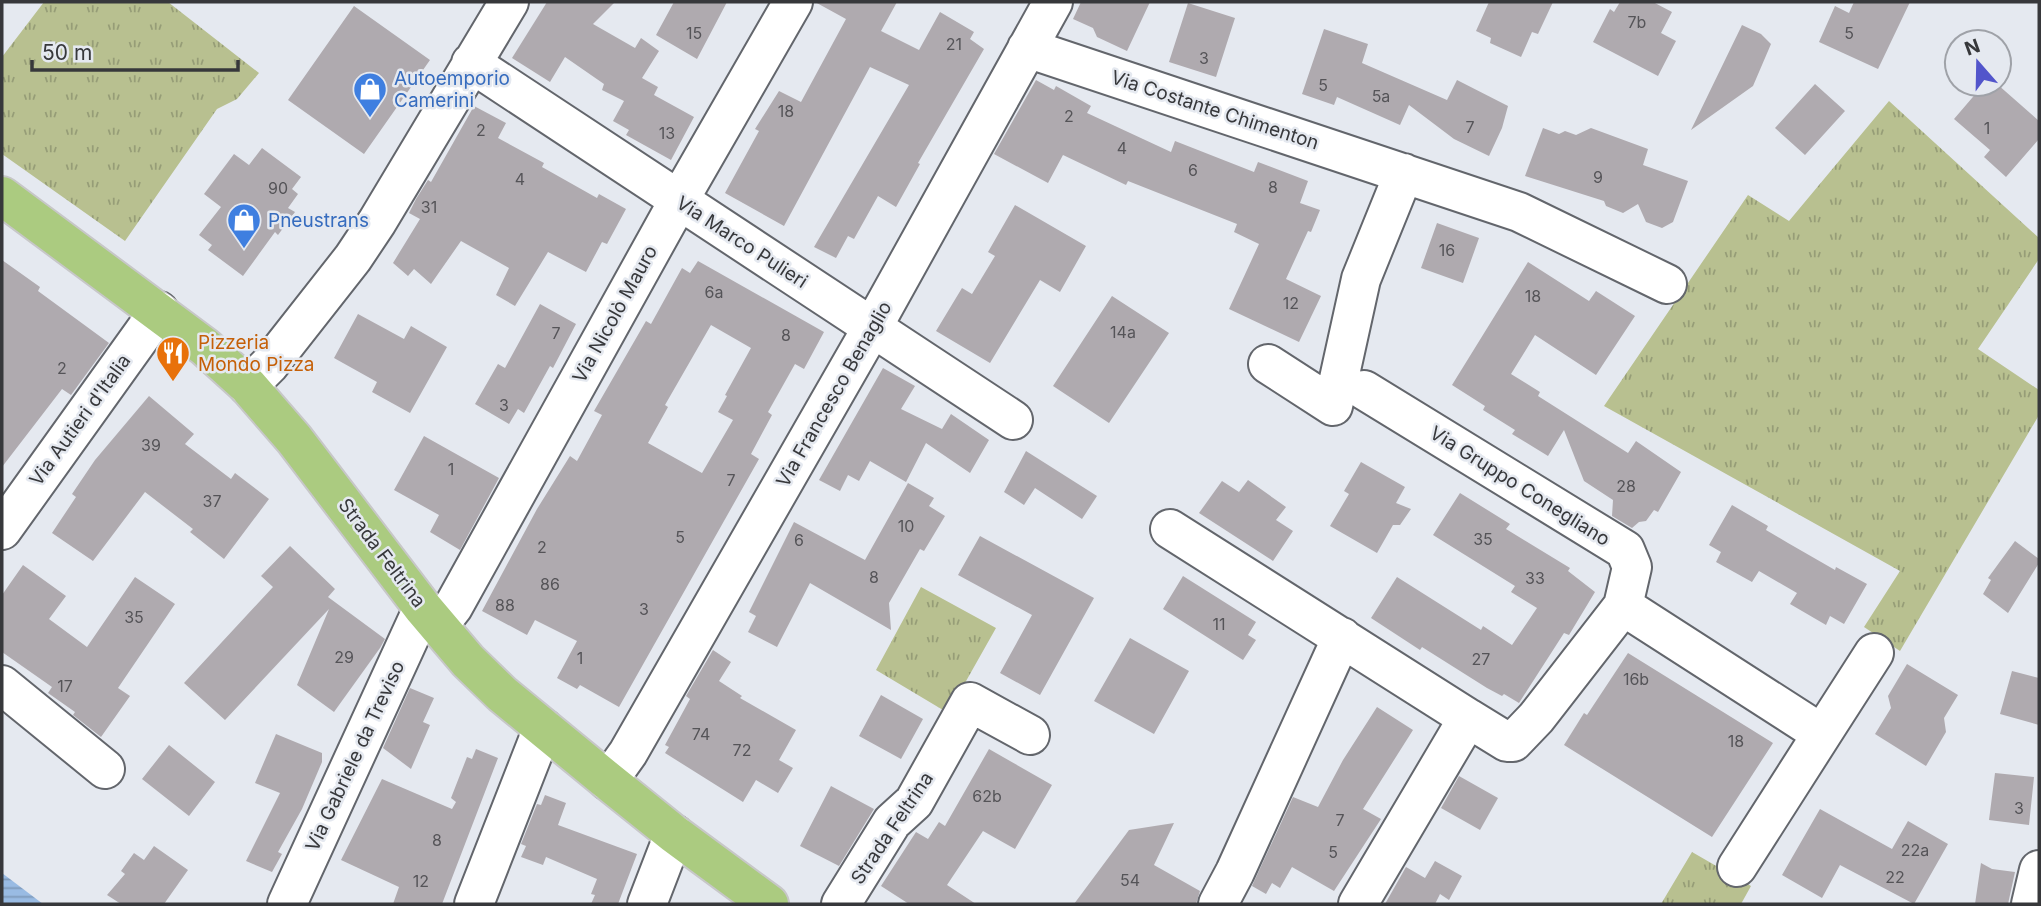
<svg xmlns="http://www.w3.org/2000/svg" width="2041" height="906" viewBox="0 0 2041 906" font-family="Inter,sans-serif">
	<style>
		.grass { fill: url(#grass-tufts) }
		.water { fill: url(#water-rules) }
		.building { fill: #afaaaf; fill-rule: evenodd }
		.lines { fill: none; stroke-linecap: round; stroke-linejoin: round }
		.minor-casing { stroke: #63666c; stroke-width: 42 }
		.major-casing { stroke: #c7c7c8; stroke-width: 42 }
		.minor { stroke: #fff; stroke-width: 38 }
		.major { stroke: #abcb80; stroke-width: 38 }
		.labels { text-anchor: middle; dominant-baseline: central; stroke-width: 5; stroke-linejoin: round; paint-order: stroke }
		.number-label { font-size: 16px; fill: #555458 }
		.shop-label { font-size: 19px; fill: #366cbe; stroke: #e5e9f0; text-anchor: start }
		.street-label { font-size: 19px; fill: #37383b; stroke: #e5e9f0 }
		.food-label { font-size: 19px; fill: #c56008; stroke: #e5e9f0; text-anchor: start }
	</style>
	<defs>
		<pattern id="grass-tufts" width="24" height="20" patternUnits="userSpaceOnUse" patternTransform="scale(1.75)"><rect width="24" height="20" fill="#b8c090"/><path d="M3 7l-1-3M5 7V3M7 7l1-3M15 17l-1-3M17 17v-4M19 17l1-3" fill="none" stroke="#969d77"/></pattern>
		<pattern id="water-rules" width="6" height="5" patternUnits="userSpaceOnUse" patternTransform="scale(1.75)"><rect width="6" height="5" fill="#99bbe3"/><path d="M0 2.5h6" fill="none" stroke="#7e99b9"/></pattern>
	</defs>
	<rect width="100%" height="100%" fill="#e5e9f0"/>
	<path class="grass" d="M44 2H168L259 73 237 99 217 109 125 241 2 154V57Z
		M1889 101 2039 238V259L1978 349 2039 390V415L1900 651 1864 627 1900 571 1604 406 1748 195 1789 221Z
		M921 587 996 628 948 713 876 670Z
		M1692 852 1751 886 1741 904H1661Z"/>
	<path class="water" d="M2 873 43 904H2Z"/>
	<path class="building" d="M547 2H615L593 24 635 48 641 38 659 51 642 78 658 87 654 95 694 117 671 160 626 135 629 130 613 121 624 101 602 90 604 84 565 57 550 82 512 58Z
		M674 2H727L697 59 656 35Z
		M815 2H897L881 31 919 50 940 12 974 32 970 39 984 49 918 163 920 164 896 207 878 196 854 239 848 236 836 258 814 247 909 85 870 67 784 226 725 193 759 131 755 129 779 91 801 102 846 19Z
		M1081 2H1150L1127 51 1097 37 1093 28 1073 19Z
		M1489 2H1553L1538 34 1532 32 1521 57 1490 43 1491 38 1476 31Z
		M1620 2H1653L1672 12 1661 33 1676 41 1658 76 1593 42 1610 9 1614 12Z
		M1854 2H1910L1878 69 1819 42 1835 6 1849 13Z
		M1188 3 1235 18 1216 77 1169 62Z
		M354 6 430 60 364 154 288 100Z
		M1742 25 1761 34 1771 44 1753 86 1691 130Z
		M1324 29 1368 44 1362 63 1447 100 1457 80 1508 106 1502 128 1489 156 1454 139 1409 105 1400 125 1337 97 1334 105 1302 94Z
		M1036 80 1054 90 1056 86 1091 106 1087 113 1171 152 1175 141 1254 172 1258 162 1308 181 1300 203 1320 210 1311 232 1308 231 1286 279 1321 296 1299 342 1229 309 1259 244 1234 232 1237 224 1128 181 1126 185 1063 155 1048 183 994 154Z
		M1815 84 1845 111 1805 155 1775 128Z
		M1984 84H1997L2039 121V139L2006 177 1984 157 1990 150 1954 119Z
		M474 106 506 123 498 138 544 163 542 167 597 198 599 194 626 209 607 244 602 242 586 272 548 252 515 306 496 295 509 268 461 241 431 284 414 269 408 276 393 263 420 219 409 213 416 199 428 180 431 182Z
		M1543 128 1559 134 1565 131 1576 135 1591 128 1648 149 1643 165 1688 181 1673 222 1662 228 1646 222 1638 204 1623 213 1606 206 1604 201 1525 176Z
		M262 148 301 177 292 189 298 194 288 208 295 212 278 235 275 232 243 276 208 250 212 245 199 235 221 207 204 194 234 154 249 165Z
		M1015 205 1086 246 1060 292 1040 280 990 363 936 331 962 288 972 294 995 256 988 252Z
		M1437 223 1479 238 1463 283 1421 268Z
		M2 260 40 287 38 291 109 343 71 395 62 389 2 467Z
		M698 261 824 332 804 369 795 364 768 412 772 415 751 454 759 459 619 707 580 685 577 689 557 678 577 641 535 620 527 635 482 611 537 509 570 456 577 461 602 415 594 411 646 321 651 324 682 268 690 273ZM711 325 751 348 725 395 727 396 718 412 733 420 702 473 648 443 668 407 665 405Z
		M1528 262 1589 301 1596 291 1635 316 1596 375 1535 335 1511 374 1540 392 1538 396 1628 453 1636 441 1681 472 1658 512 1654 510 1646 521 1639 522 1632 528 1612 516 1613 500 1584 481 1564 430 1548 456 1512 434 1515 430 1483 410 1485 406 1452 385Z
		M1112 296 1169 333 1109 423 1053 386Z
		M540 304 576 324 553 368 550 366 524 413 518 409 509 424 475 404 498 364 505 368Z
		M358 314 404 339 411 326 447 347 410 413 372 392 377 382 334 358Z
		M883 368 915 386 901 409 942 429 951 414 989 440 970 473 926 443 906 482 870 461 859 481 848 475 840 491 819 480Z
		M149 396 194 434 185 444 231 479 235 473 269 499 224 559 190 532 193 529 145 492 93 561 52 533 76 497 72 494 95 460Z
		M424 436 499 478 460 550 430 532 439 515 394 490Z
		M1026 451 1097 496 1082 519 1035 488 1024 505 1004 492Z
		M1361 462 1405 487 1396 503 1411 509 1400 525H1393L1377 553 1330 526 1349 494 1344 491Z
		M1248 480 1286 507 1276 520 1293 531 1273 561 1199 513 1222 481 1239 492Z
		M908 483 934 498 929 506 945 516 924 551 920 549 889 603 891 630 810 583 777 647 748 632 756 616 749 612 794 522 865 560Z
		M1460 493 1510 524 1506 529 1570 568 1568 571 1595 592 1569 635 1564 633 1519 703 1504 694 1502 696 1487 688 1422 647 1420 650 1371 618 1397 577 1481 630 1483 626 1512 645 1537 608 1511 592 1515 586 1433 535Z
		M1732 505 1768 526 1766 530 1788 543 1835 570 1836 567 1867 584 1844 624 1830 616 1826 625 1790 604 1797 593 1759 571 1752 582 1716 562 1721 552 1709 545Z
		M980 536 1094 598 1040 695 1000 673 1032 615 958 575Z
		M2015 541 2039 559V563L2008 613 1983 594 1991 580 1988 578Z
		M290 546 335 589 328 597 385 639 380 648 334 712 297 685 329 609 225 720 184 683 273 587 261 576Z
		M23 565 66 596 49 619 87 647 135 577 175 604 118 688 130 696 101 737 73 715 75 712 48 693 52 687 2 652V595Z
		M1183 576 1256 622 1248 635 1256 640 1243 660 1163 609Z
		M1130 638 1189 671 1154 734 1094 701Z
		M713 650 731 662 719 681 742 696 740 698 796 730 779 760 793 768 778 793 756 780 743 802 665 753 669 747 665 745 690 699 686 696Z
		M1628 653 1773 743 1712 837 1564 745 1584 713 1587 715Z
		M1907 664 1958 695 1944 718 1946 732 1926 766 1875 734 1891 708 1888 696Z
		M2012 671 2039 678V725L2000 714Z
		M410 688 434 698 423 722 430 725 411 769 383 748Z
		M881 695 923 719 901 759 859 736Z
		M1377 707 1413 730 1363 809 1381 819 1334 891 1292 867 1280 888 1272 883 1266 894 1252 886 1293 797 1318 807 1343 760Z
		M276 734 322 753V762L302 809 278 852 282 854 272 872 246 861 280 793 255 783Z
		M169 745 215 782 189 816 142 779Z
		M476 749 498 758 442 904H393L399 887 341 860 382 779 452 809 456 802 451 798 467 757 472 759Z
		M989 749 1052 785 1015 849 983 831 947 885 976 904H909L881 886 916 832 928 839 939 822 945 826Z
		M1995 773 2034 777 2029 825 1989 820Z
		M1459 776 1498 798 1480 830 1441 808Z
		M831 786 874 809 839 866 800 846Z
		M545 795 566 803 558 825 637 854 618 904H591L595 895 591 894 597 879 546 857 543 865 521 857 526 846 521 844 537 804 541 805Z
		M1820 809 1892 849 1908 821 1948 844 1914 904 1840 865 1822 898 1782 875Z
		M1174 823 1154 865 1200 891 1196 904H1074L1129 830Z
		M154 846 188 870 164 904H121L107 895 125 874 121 871 134 853 144 860Z
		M1435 861 1462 876 1449 900 1440 894 1435 904H1385L1406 867 1425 878Z
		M1981 863 1992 869 2015 872 2008 904H1975Z"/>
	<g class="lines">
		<g class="minor-casing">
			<path id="minor" d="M1027 48 1519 212 1667 284
				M471 63 1013 420
				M1268 364 1333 406 1361 279 1404 173
				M248 386 269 365 353 258 377 222 509 2
				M1170 529 1468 718
				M2 530 159 311
				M1623 606 1822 734 1737 867
				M438 626 453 607 679 200 793 2
				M2 685 105 769
				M1822 734 1874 653
				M608 781 628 753 872 328 1053 2
				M287 904 423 608
				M474 904 543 728
				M647 904 674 834
				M841 904 892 822 914 802 970 702 1030 735
				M1218 904 1235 872 1342 637
				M1358 904 1468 718 1507 742H1513L1536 718 1623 606 1632 567 1625 550 1364 390
				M2031 904 2039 870"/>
		</g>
		<g class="major-casing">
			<path id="major" d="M2 196 205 347 248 386 294 439 423 608 468 661 502 694 608 781 674 834 769 904"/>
		</g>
		<use href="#minor" class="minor"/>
		<use href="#major" class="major"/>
	</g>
	<defs>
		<g id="shop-pin" transform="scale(1.75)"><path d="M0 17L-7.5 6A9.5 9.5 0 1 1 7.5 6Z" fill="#3f7fe0" stroke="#e5e9f0"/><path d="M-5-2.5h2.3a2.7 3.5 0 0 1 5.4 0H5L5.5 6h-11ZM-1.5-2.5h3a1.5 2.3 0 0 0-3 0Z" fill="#fff"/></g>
		<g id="restaurant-pin" transform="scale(1.75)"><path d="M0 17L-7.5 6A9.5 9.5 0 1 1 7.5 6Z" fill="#e8710a" stroke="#e5e9f0"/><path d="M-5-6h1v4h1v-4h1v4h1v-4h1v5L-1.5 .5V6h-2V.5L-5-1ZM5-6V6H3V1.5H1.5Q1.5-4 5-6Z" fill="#fff"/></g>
	</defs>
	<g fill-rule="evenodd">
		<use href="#shop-pin" x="370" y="89"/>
		<use href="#shop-pin" x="244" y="220"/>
		<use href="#restaurant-pin" x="173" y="353"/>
	</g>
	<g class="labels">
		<g class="number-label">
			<text x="1637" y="22">7b</text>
			<text x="694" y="33">15</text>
			<text x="1849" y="33">5</text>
			<text x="954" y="44">21</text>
			<text x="1204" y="58">3</text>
			<text x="1323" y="85">5</text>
			<text x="1381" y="96">5a</text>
			<text x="786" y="111">18</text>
			<text x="1069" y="116">2</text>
			<text x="1470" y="127">7</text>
			<text x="1987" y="128">1</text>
			<text x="481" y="130">2</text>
			<text x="667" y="133">13</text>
			<text x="1122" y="148">4</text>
			<text x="1193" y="170">6</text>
			<text x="1598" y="177">9</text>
			<text x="520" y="179">4</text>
			<text x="1273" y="187">8</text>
			<text x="278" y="188">90</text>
			<text x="429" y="207">31</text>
			<text x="1447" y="250">16</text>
			<text x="714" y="292">6a</text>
			<text x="1533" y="296">18</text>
			<text x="1291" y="303">12</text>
			<text x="1123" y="332">14a</text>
			<text x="556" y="333">7</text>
			<text x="786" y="335">8</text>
			<text x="62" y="368">2</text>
			<text x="504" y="405">3</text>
			<text x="151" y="445">39</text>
			<text x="451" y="469">1</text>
			<text x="731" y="480">7</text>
			<text x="1626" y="486">28</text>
			<text x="212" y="501">37</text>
			<text x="906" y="526">10</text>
			<text x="680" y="537">5</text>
			<text x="1483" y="539">35</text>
			<text x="799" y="540">6</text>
			<text x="542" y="547">2</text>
			<text x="874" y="577">8</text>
			<text x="1535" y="578">33</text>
			<text x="550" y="584">86</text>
			<text x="505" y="605">88</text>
			<text x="644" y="609">3</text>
			<text x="134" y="617">35</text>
			<text x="1219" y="624">11</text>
			<text x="344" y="657">29</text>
			<text x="580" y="658">1</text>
			<text x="1481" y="659">27</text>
			<text x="1636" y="679">16b</text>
			<text x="65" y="686">17</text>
			<text x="701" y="734">74</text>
			<text x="1736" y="741">18</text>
			<text x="742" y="750">72</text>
			<text x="987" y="796">62b</text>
			<text x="2019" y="808">3</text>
			<text x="1340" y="820">7</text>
			<text x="437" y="840">8</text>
			<text x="1915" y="850">22a</text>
			<text x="1333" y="852">5</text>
			<text x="1895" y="877">22</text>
			<text x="1130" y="880">54</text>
			<text x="421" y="881">12</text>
		</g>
		<g class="shop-label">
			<text x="394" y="78">Autoemporio<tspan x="394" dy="22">Camerini</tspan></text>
			<text x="268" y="220">Pneustrans</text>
		</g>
		<g class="street-label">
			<text transform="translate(1215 110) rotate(18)">Via Costante Chimenton</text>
			<text transform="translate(742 242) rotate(33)">Via Marco Pulieri</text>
			<text transform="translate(615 314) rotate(-61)">Via Nicolò Mauro</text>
			<text transform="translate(834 394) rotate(-60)">Via Francesco Benaglio</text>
			<text transform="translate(80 420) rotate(-54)">Via Autieri d'Italia</text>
			<text transform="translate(1520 486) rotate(32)">Via Gruppo Conegliano</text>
			<text transform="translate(382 553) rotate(53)">Strada Feltrina</text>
			<text transform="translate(355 756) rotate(-65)">Via Gabriele da Treviso</text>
			<text transform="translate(892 828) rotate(-56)">Strada Feltrina</text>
		</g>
		<g class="food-label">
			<text x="198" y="342">Pizzeria<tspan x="198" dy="22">Mondo Pizza</tspan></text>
		</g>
	</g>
	<rect width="2041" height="906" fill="none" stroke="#37383b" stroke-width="7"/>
	<g transform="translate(1978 63) rotate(340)"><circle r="33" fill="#e5e9f0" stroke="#9fa2a8" stroke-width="2"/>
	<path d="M0-5L12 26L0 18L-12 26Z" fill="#5255cb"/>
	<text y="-10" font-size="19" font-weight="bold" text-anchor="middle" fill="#37383b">N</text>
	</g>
	<path d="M32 60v10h206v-10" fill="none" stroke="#37383b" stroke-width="3.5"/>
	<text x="42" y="60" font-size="21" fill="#37383b" stroke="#e5e9f0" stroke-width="5" paint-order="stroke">50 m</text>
</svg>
